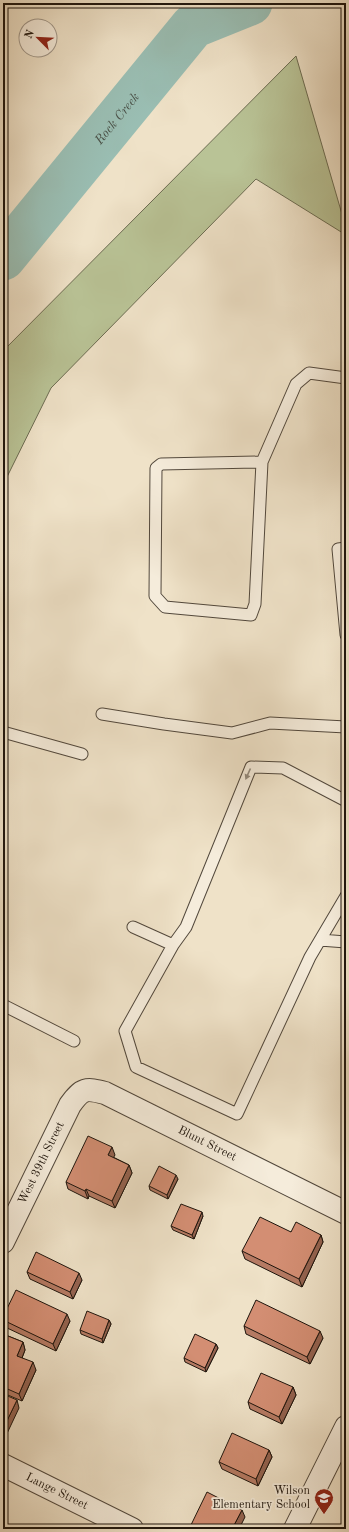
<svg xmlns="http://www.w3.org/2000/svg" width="349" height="1532" viewBox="0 0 349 1532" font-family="'Old Standard TT',serif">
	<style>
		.green { fill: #b9c396; stroke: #6c6c52 }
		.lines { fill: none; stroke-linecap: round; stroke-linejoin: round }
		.river { stroke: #9abeb3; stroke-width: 45 }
		.lane-casing { stroke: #52483c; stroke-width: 13 }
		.street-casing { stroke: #52483c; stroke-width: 24 }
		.lane { stroke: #f5ecdb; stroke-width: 11 }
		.street { stroke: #f5ecdb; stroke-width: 22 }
		.wall { fill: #b57a63; stroke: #1e150d }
		.shaded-wall { fill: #946350; stroke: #1e150d }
		.building { fill: #d38e73; stroke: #1e150d }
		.oneway { fill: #948b7e }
		.labels { text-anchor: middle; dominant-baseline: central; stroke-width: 3.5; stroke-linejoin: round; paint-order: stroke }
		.street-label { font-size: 12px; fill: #1e150d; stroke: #f5ecdb }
		.poi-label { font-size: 12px; fill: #1e150d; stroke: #f5ecdb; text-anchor: end }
		.water-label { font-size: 13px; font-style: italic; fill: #495047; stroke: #f5ecdb }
	</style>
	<rect width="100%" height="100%" fill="#efe2c8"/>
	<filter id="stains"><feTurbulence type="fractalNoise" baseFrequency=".005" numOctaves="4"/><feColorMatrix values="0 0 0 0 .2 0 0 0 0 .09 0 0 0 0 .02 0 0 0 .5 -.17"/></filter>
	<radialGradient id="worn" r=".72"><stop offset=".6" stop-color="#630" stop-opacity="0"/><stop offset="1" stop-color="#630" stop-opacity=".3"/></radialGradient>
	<path class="green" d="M296 56 346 228V235L256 179 51 388 3 485V351Z"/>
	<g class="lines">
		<path class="river" id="s1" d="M3 258 193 26 250 3"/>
		<g class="lane-casing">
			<path id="lane" d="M262 462 161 464 156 468 155 596 165 607 251 615 255 604 262 462 296 384 309 373 346 378
				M346 548 338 549 346 635
				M102 714 164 724 232 733 270 723 346 727
				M3 732 82 754
				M346 801 283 768 251 767 186 927 173 945 125 1031 136 1067 237 1114 310 957 346 896
				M133 927 173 945
				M320 940 346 942
				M3 1005 74 1041"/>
		</g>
		<g class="street-casing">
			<g id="street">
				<path id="s2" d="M3 1242 70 1105C82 1088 86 1088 105 1093L346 1213"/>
				<path id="s3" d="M3 1465 132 1529"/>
				<path d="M295 1529 346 1427"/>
			</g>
		</g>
		<use href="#lane" class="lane"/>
		<use href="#street" class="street"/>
	</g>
	<path class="wall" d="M115 1155 113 1157 129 1165 132 1173 115 1208 89 1196 88 1199 68 1189 66 1182Z
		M178 1179 168 1199 150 1190 149 1186Z
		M203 1216 194 1239 173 1230 171 1226Z
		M291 1232 321 1235 323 1242 302 1287 245 1259 242 1251Z
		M27 1272 82 1280 73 1299 30 1279Z
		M3 1317 70 1321 56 1351 5 1327 3 1323Z
		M109 1320 111 1324 103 1343 81 1334 80 1330Z
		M244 1326 323 1338 310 1364 246 1334Z
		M3 1334 23 1342 25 1350 22 1358 36 1370 22 1401 3 1393Z
		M216 1344 218 1348 206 1372 185 1362 184 1358Z
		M293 1387 296 1395 282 1424 250 1409 248 1402Z
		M269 1450 272 1457 258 1486 222 1469 219 1462Z"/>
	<path class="shaded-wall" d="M112 1147 115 1155 111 1162 108 1155Z
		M129 1165 132 1173 115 1208 112 1201Z
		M176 1175 178 1179 168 1199 167 1195Z
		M86 1189 89 1196 88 1199 85 1191Z
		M202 1212 203 1216 194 1239 192 1235Z
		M321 1235 323 1242 302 1287 299 1279Z
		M79 1273 82 1280 73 1299 70 1292Z
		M67 1314 70 1321 56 1351 53 1344Z
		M109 1320 111 1324 103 1343 102 1339Z
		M320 1331 323 1338 310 1364 307 1357Z
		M23 1342 25 1350 20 1363 17 1356Z
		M216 1344 218 1348 206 1372 205 1368Z
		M33 1362 36 1370 22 1401 19 1394Z
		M293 1387 296 1395 282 1424 279 1417Z
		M17 1400 19 1408 3 1442V1429Z
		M269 1450 272 1457 258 1486 256 1479Z
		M242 1510 245 1517 239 1529H232Z"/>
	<path class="building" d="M88 1136 112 1147 108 1155 129 1165 112 1201 86 1189 85 1191 66 1182Z
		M159 1166 176 1175 167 1195 149 1186Z
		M181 1204 202 1212 192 1235 171 1226Z
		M260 1217 291 1232 296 1222 321 1235 299 1279 242 1251Z
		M36 1252 79 1273 70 1292 27 1272Z
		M16 1290 67 1314 53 1344 3 1320V1317Z
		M256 1300 320 1331 307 1357 244 1326Z
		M87 1311 109 1320 102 1339 80 1330Z
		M3 1334 23 1342 17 1356 33 1362 19 1394 3 1387Z
		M195 1334 216 1344 205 1368 184 1358Z
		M261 1373 293 1387 279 1417 248 1402Z
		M3 1394 17 1400 3 1429Z
		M232 1433 269 1450 256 1479 219 1462Z
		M207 1492 242 1510 232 1529H193L190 1527Z"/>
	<defs><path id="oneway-solid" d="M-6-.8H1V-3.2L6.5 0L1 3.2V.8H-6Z"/></defs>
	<use class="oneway" href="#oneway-solid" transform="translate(248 774) rotate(114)"/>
	<defs>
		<g id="school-pin" transform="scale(1)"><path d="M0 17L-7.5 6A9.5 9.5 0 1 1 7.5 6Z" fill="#8f2418" stroke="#f5ecdb"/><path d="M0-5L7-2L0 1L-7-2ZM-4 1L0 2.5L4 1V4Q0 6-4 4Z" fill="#fff"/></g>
	</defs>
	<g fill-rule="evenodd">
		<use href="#school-pin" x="324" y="1498"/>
	</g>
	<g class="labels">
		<g class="street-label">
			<text stroke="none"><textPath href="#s2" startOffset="308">Blunt Street</textPath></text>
			<text stroke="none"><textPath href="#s2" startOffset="88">West 39th Street</textPath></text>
			<text stroke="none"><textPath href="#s3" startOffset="60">Lange Street</textPath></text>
		</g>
		<g class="poi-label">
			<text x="310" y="1491">Wilson<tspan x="310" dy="14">Elementary School</tspan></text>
		</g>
		<g class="water-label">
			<text stroke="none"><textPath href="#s1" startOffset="180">Rock Creek</textPath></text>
		</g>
	</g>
	<rect width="349" height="1532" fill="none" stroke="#efe2c8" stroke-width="16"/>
	<rect x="4" y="4" width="341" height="1524" fill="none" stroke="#1e150d" stroke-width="2"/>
	<rect x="8" y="8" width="333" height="1516" fill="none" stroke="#1e150d"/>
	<g transform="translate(38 38) rotate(294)"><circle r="19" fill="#f5ecdb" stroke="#9f9689"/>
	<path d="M0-3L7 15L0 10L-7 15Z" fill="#8f2418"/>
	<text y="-6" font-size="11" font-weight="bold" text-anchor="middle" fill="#1e150d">N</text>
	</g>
	<rect width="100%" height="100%" filter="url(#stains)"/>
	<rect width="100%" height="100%" fill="url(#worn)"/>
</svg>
